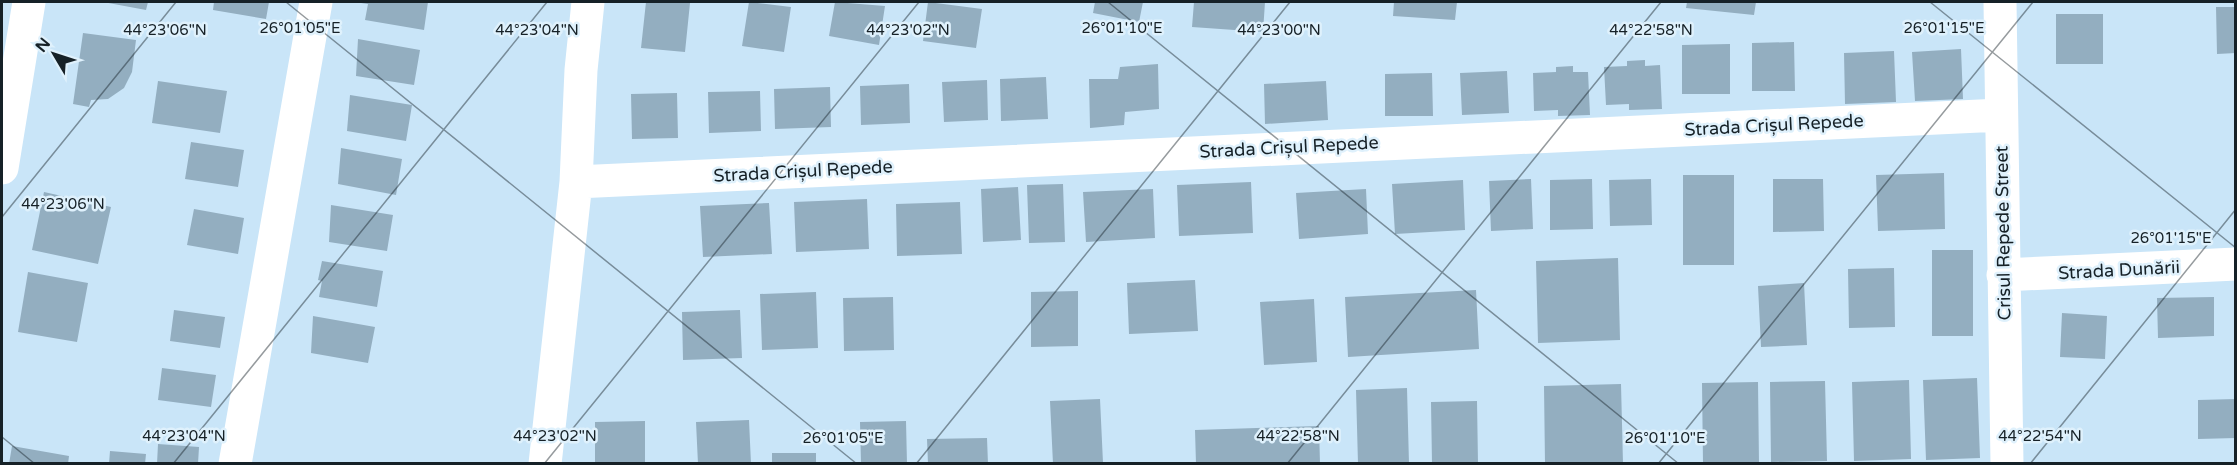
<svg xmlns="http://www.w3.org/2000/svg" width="2237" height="465" viewBox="0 0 2237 465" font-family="'Varela Round',sans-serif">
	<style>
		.building { fill: #93aec0 }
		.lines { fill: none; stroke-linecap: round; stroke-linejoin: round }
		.minor { stroke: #fff; stroke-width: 33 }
		.ticks { fill: none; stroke: #162127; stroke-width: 1.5; stroke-opacity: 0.45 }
		.labels { text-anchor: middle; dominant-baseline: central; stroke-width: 5; stroke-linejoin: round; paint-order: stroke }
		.street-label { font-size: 18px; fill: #162127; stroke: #dff1fc }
		.ticks-label { font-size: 15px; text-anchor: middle; fill: #162127; stroke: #dff1fc; stroke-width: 5; stroke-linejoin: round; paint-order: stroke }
	</style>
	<rect width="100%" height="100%" fill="#c9e5f8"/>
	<path class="building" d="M103 2H148L146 10Z
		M214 2H269L266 19 213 10Z
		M428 2 424 30 365 20 368 4 361 3Z
		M646 2 690 3 685 52 641 48Z
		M749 2 791 7 784 52 742 46Z
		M835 2 885 6 879 45 829 36Z
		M928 2 982 9 976 48 923 41Z
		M1095 2H1143L1139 22 1093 13Z
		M1194 2H1265L1263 32 1192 27Z
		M1394 2H1457L1455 20 1393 16Z
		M1687 2H1756L1754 15 1686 8Z
		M2216 7H2236V53L2217 54Z
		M2056 14H2103V64H2056Z
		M83 33 136 40 132 72 124 88 108 99 91 100 89 107 73 104Z
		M358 39 420 50 414 85 356 76Z
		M1794 42 1795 91H1752V43Z
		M1730 44V94H1682V45Z
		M1961 49 1963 99 1915 101 1912 52Z
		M1894 51 1896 102 1845 104 1844 53Z
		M1645 60V66L1660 65 1662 109 1629 110V104L1606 105 1604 67 1627 66V61Z
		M1158 64 1159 109 1125 112 1124 125 1090 128 1089 79H1118L1120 67Z
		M1573 66V72H1588L1590 115 1558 116V110L1534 111 1533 73 1556 72V67Z
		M1507 71 1509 113 1462 115 1460 73Z
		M1432 73 1433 116H1385V74Z
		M1046 77 1048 119 1001 121 1000 79Z
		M987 80 988 120 944 122 942 82Z
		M158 81 227 91 220 133 152 123Z
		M1326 81 1328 120 1265 124 1264 84Z
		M909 84 910 123 861 125 860 86Z
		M830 87 831 127 775 129 774 89Z
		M760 91 761 131 709 133 708 92Z
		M677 93 678 138 632 139 631 94Z
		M350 95 412 105 406 141 347 131Z
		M191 142 244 150 238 187 185 179Z
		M341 148 402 159 396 195 338 184Z
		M1944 173 1945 229 1878 231 1876 175Z
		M1683 175H1734V265H1683Z
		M1531 179 1533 229 1491 231 1489 181Z
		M1592 179 1593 229 1550 230V180Z
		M1651 179 1652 225 1610 226 1609 180Z
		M1773 179H1823L1824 231 1773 232Z
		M1463 180 1465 230 1395 234 1392 184Z
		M1251 182 1253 233 1179 236 1177 185Z
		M1063 184 1065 242 1029 243 1027 185Z
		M1018 187 1021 240 983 242 981 189Z
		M1153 189 1155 238 1086 242 1083 192Z
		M1366 189 1368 234 1299 239 1296 193Z
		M44 192 111 207 98 264 32 250Z
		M867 199 869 249 796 252 794 202Z
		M960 202 962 254 897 256 896 204Z
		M769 203 772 254 703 257 700 206Z
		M331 205 393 215 387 251 329 242Z
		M194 209 244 218 238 254 187 245Z
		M1932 250H1973V336H1932Z
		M1618 258 1620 340 1538 343 1536 261Z
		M322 261 383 271 377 307 319 297 322 281 318 280Z
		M1894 268 1895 327 1849 328 1848 269Z
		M28 272 88 283 77 342 18 332Z
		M1195 280 1198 331 1129 334 1127 283Z
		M1804 283 1807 345 1761 347 1758 286Z
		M1476 290 1479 349 1348 357 1345 297Z
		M1078 291V346L1031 347V292Z
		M816 292 818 348 762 350 760 294Z
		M893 297 894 350 844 351 843 298Z
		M2214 297V336L2158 338 2157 298Z
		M1314 299 1317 362 1264 365 1260 302Z
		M174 310 225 317 220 348 170 341Z
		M740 310 742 358 683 360 682 312Z
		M2062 313 2107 316 2105 359 2060 357Z
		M313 316 375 327 368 363 311 353Z
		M162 368 216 375 211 407 158 400Z
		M1977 378 1980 458 1926 460 1923 380Z
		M1909 380 1911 459 1854 461 1852 382Z
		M1825 381 1827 461 1771 462 1770 382Z
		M1758 382 1759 464H1703L1702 383Z
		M1621 384 1623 464H1545L1544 386Z
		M1407 388 1409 464H1358L1356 390Z
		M1100 399 1103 463 1053 464 1050 401Z
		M2236 399V438L2198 439V400Z
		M1477 401 1478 464H1432L1431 402Z
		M749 420 751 464H698L696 422Z
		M645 421V464H595V422Z
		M906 421 907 464H861L860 422Z
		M1319 426 1320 464H1196L1195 430Z
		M987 438 988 464H928L927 439Z
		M158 444 199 447 198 464H157Z
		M12 446 69 456 68 464H9Z
		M110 451 146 454 145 464H109Z
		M772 453H816V464H772Z"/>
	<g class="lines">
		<path class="minor" d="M2000 2 2007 464
			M2 168 29 2
			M576 182 2001 115
			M2003 275 2236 264
			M235 464 316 2
			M545 464 576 182 581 70 588 2"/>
	</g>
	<path class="ticks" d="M286 2 857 464M1108 2 1679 464M1930 2 2236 248M2 217 176 2M2 437 35 464M173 464 547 2M544 464 919 2M916 464 1290 2M1287 464 1661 2M1658 464 2033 2M2030 464 2236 209"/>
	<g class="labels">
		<g class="street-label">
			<text transform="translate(1774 125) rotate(-3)">Strada Crișul Repede</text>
			<text transform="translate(1289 147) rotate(-3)">Strada Crișul Repede</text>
			<text transform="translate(803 171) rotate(-3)">Strada Crișul Repede</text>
			<text transform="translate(2003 233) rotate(-91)">Crisul Repede Street</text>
			<text transform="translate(2119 270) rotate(-3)">Strada Dunării</text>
		</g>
	</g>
	<g class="ticks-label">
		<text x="300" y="33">26°01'05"E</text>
		<text x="1122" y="33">26°01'10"E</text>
		<text x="1944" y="33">26°01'15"E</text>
		<text x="165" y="35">44°23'06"N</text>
		<text x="537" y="35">44°23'04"N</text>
		<text x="908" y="35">44°23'02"N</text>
		<text x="1279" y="35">44°23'00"N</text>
		<text x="1651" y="35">44°22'58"N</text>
		<text x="63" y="209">44°23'06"N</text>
		<text x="2171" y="243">26°01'15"E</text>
		<text x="184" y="441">44°23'04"N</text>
		<text x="555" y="441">44°23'02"N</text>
		<text x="1298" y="441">44°22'58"N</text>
		<text x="2040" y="441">44°22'54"N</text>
		<text x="843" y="443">26°01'05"E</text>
		<text x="1665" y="443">26°01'10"E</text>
	</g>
	<rect width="2237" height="465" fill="none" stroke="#162127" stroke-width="6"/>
	<g transform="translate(54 54) rotate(309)" stroke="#dff1fc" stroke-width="4.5" paint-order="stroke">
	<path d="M0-4.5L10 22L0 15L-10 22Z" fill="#162127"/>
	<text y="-9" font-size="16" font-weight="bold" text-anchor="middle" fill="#162127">N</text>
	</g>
</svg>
